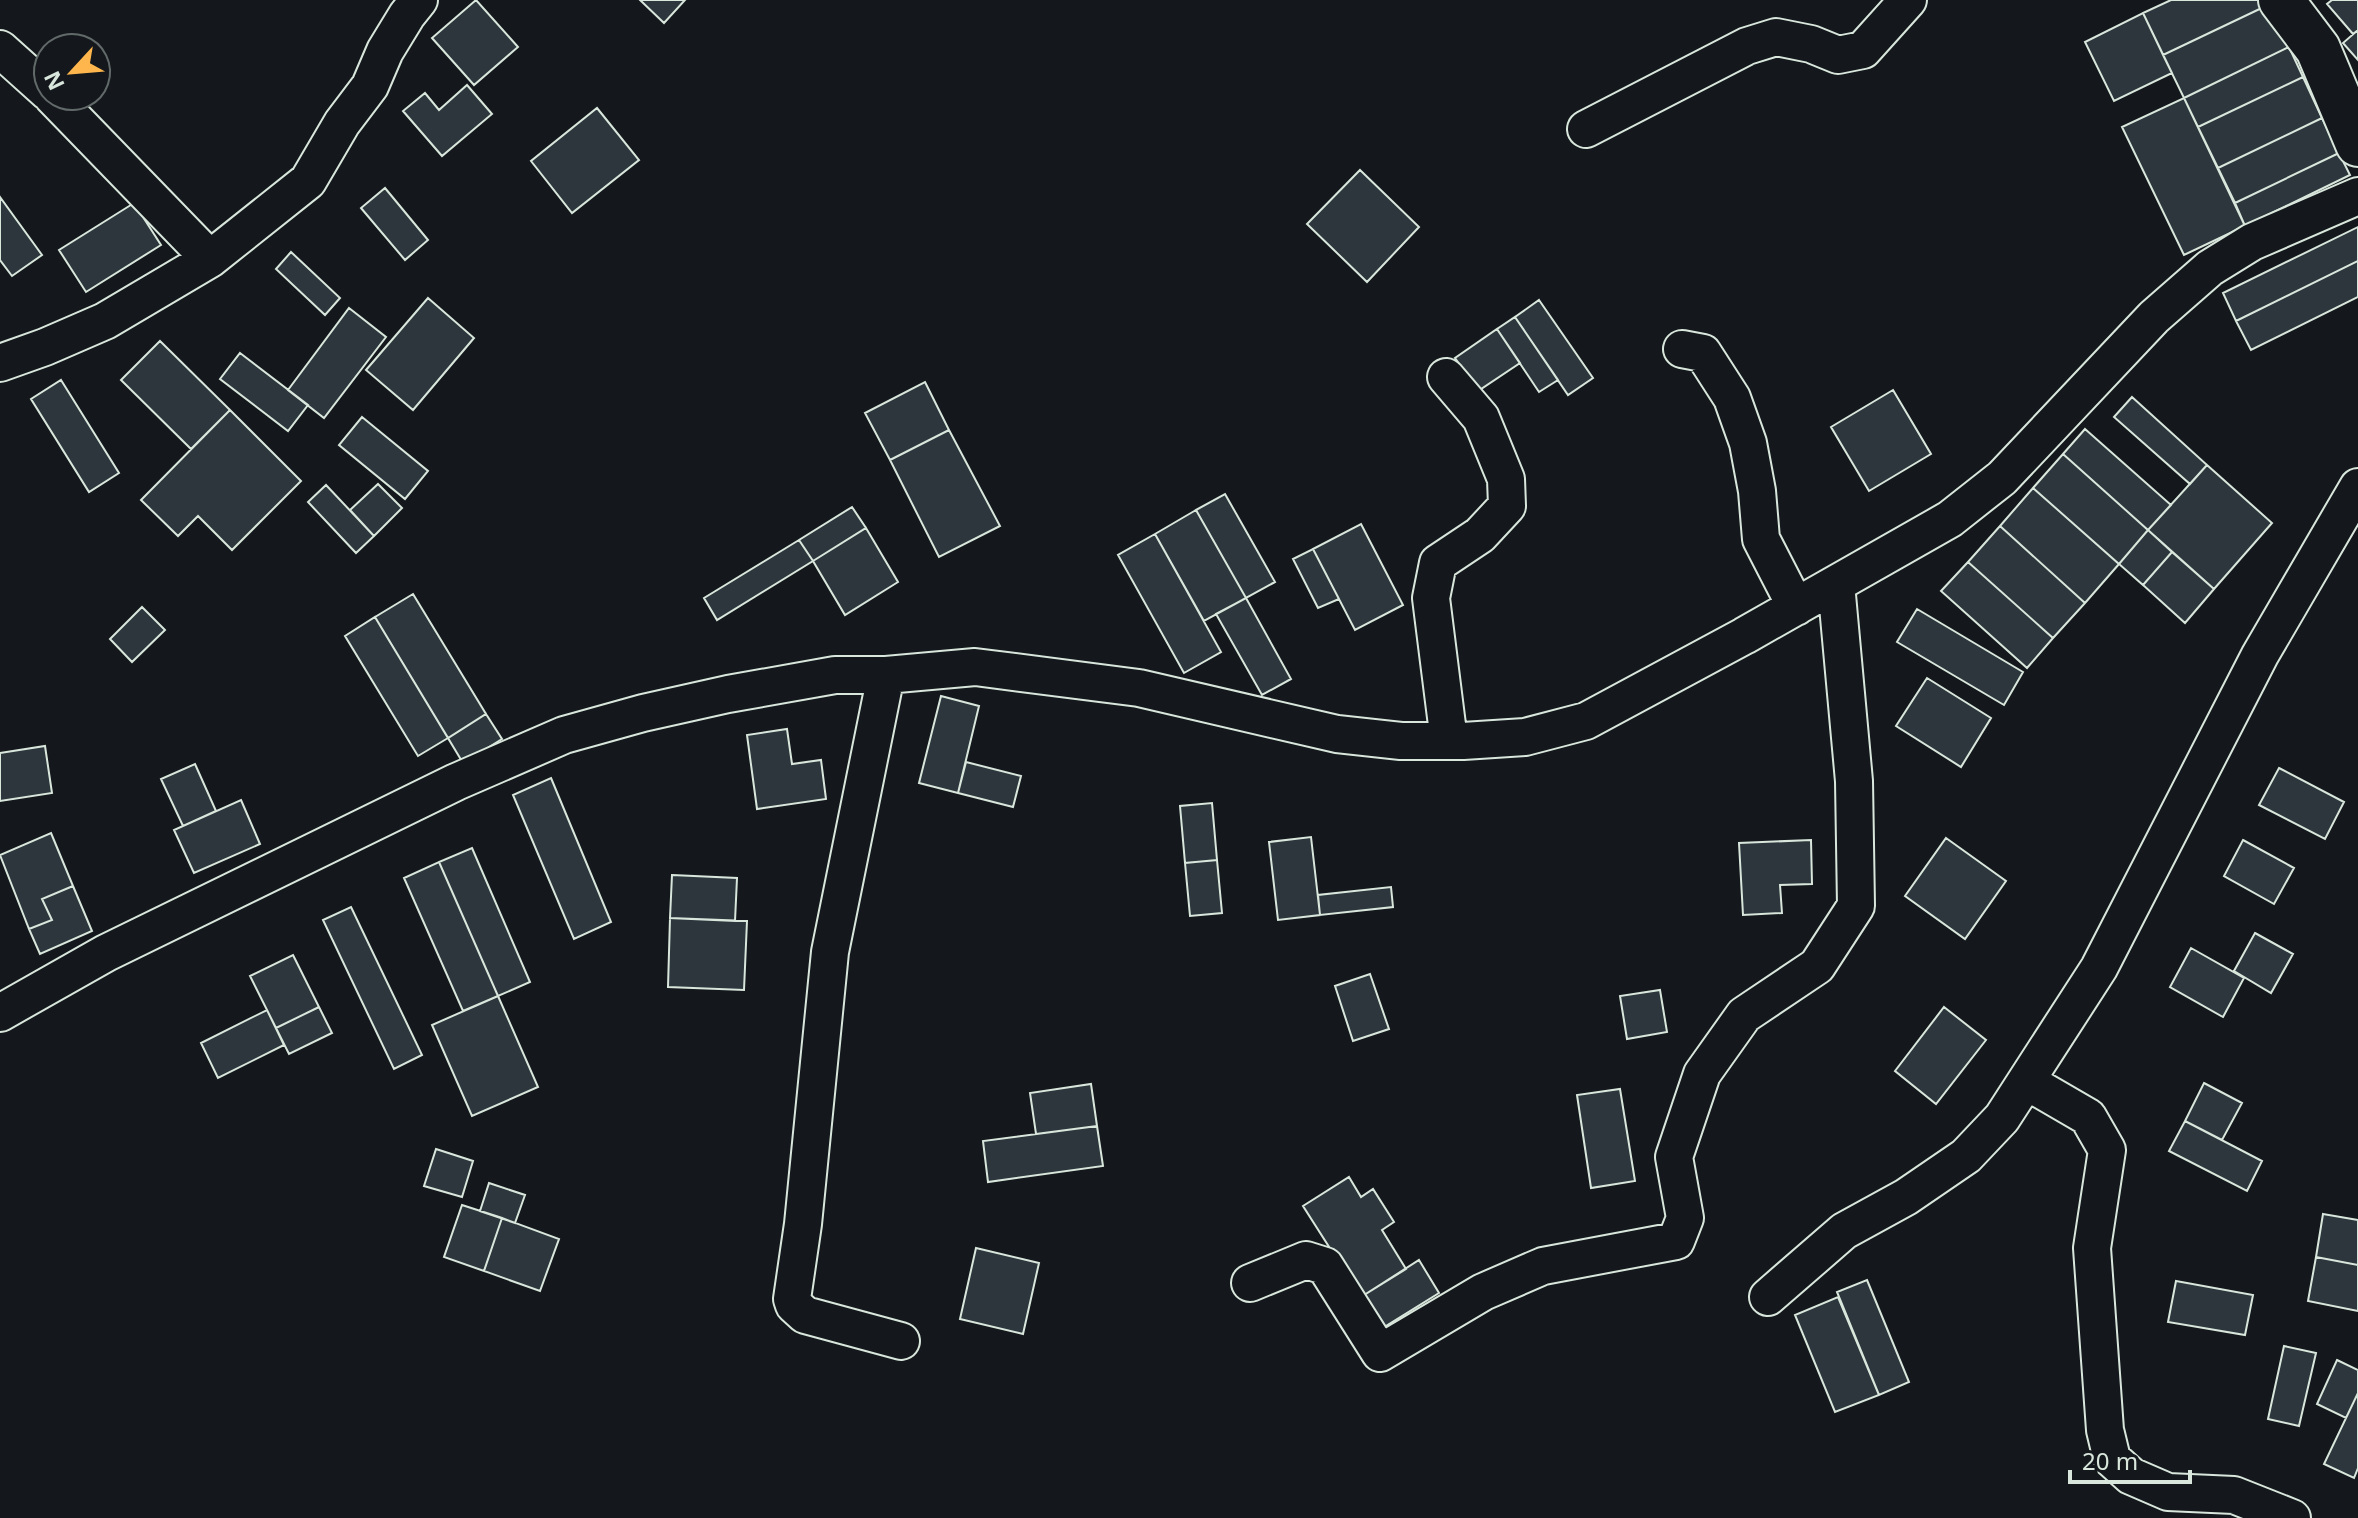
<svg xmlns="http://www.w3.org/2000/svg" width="2358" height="1518" viewBox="0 0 2358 1518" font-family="'Noto Sans',sans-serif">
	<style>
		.building { fill: #2c363c; stroke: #d8e6dc; stroke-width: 2 }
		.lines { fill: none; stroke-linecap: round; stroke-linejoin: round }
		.street-casing { stroke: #d8e6dc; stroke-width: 40 }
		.primary-casing { stroke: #d8e6dc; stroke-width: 48 }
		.street { stroke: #14181c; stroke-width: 36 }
		.primary { stroke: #14181c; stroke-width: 44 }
	</style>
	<rect width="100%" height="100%" fill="#14181c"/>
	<path class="building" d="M476 0 518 47 474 85 432 38Z
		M640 0H685L664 23Z
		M2171 0H2266L2268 5 2163 55 2143 13Z
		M2332 0H2358V30L2353 34 2327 4Z
		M2268 5 2289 47 2184 98 2163 55Z
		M2143 13 2172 73 2114 101 2085 42Z
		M2358 30V60L2343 43Z
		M2289 47 2303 77 2198 127 2184 98Z
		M2303 77 2322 118 2218 168 2198 127Z
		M467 85 492 114 442 156 403 111 425 93 439 110Z
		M2184 98 2245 226 2184 255 2122 127Z
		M597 108 639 160 572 213 531 161Z
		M2322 118 2339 153 2235 203 2218 168Z
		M2339 153 2350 175 2245 226 2235 203Z
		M1360 170 1419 227 1367 282 1307 224Z
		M385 188 428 240 405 260 361 208Z
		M0 197 42 255 12 276 0 260Z
		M134 203 161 245 86 292 59 250Z
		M2358 227V261L2236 321 2223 293Z
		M291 252 340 298 325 315 276 269Z
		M2358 261V297L2251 350 2236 321Z
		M428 298 474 338 413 410 366 370Z
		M1539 300 1593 378 1568 395 1515 317Z
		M349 308 386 337 324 418 288 390Z
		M1515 317 1558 380 1539 392 1497 329Z
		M1497 329 1520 363 1478 391 1455 358Z
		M160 341 230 410 191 449 121 380Z
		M240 353 308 405 288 431 220 379Z
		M61 380 119 473 89 492 31 399Z
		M925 382 949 430 890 460 865 413Z
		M1893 390 1931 454 1869 491 1831 427Z
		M2132 397 2207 465 2190 484 2114 417Z
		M230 410 301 481 232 550 198 516 178 536 141 500Z
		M362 417 428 471 405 499 339 445Z
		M2085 429 2171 505 2148 530 2063 454Z
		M949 430 1000 526 939 557 890 460Z
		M2063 454 2148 530 2119 564 2033 488Z
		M2207 465 2272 523 2214 589 2148 530Z
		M378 484 402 508 374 536 350 510Z
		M326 485 374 536 356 553 308 502Z
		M2033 488 2119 564 2085 603 2000 526Z
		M1225 494 1275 582 1246 598 1196 510Z
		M852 507 866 528 813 561 799 540Z
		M1196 510 1246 598 1204 621 1155 534Z
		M1361 524 1403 605 1355 630 1313 549Z
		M2000 526 2085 603 2053 638 1968 562Z
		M866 528 898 582 845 615 813 561Z
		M2148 530 2172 552 2143 585 2119 564Z
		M1155 534 1221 652 1184 673 1118 555Z
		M799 540 813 561 717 620 704 598Z
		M1313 549 1339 599 1318 608 1293 559Z
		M2172 552 2214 589 2185 623 2143 585Z
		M1968 562 2053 638 2027 668 1941 591Z
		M413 594 486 714 448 738 375 617Z
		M1246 598 1291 679 1262 695 1216 614Z
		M142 607 165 630 132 662 110 639Z
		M1917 609 2023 672 2004 705 1897 642Z
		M375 617 448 738 418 756 345 636Z
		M1927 678 1991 718 1961 767 1896 726Z
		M941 696 979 706 958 793 919 783Z
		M486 714 502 739 463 763 448 738Z
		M787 729 792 764 821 760 826 799 757 809 747 735Z
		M45 746 52 793 0 801V753Z
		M966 762 1021 776 1013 807 958 793Z
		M195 764 216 811 183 826 161 779Z
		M2279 768 2344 802 2325 839 2259 805Z
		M551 778 611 922 574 939 513 795Z
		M241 800 260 844 194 873 174 830Z
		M1212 803 1217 860 1185 863 1180 806Z
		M51 833 73 886 42 899 52 920 29 929 0 855Z
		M1311 837 1320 915 1278 920 1269 842Z
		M1946 838 2006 881 1965 939 1905 896Z
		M1811 840 1812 884 1780 885 1782 913 1743 915 1739 843Z
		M2243 840 2294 868 2274 904 2224 876Z
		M472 848 530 982 498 996 439 862Z
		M1217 860 1222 913 1190 916 1185 863Z
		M439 862 498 996 463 1011 404 878Z
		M672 875 737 878 735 921 670 918Z
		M73 886 92 931 40 954 29 929 52 920 42 899Z
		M1391 887 1393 907 1320 915 1318 895Z
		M351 907 422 1055 394 1069 323 920Z
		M670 918 747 921 744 990 668 987Z
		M2255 933 2293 954 2271 993 2234 971Z
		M2191 948 2244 978 2223 1017 2170 987Z
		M293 955 319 1007 276 1028 250 976Z
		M1370 974 1389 1029 1353 1041 1335 986Z
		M1660 990 1667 1032 1627 1039 1620 996Z
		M498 996 538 1087 472 1116 432 1025Z
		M319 1007 332 1033 289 1054 276 1028Z
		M1944 1007 1986 1040 1936 1104 1895 1071Z
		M267 1010 284 1045 218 1078 201 1043Z
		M2204 1083 2242 1103 2222 1140 2185 1121Z
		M1091 1084 1097 1126 1036 1134 1030 1093Z
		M1620 1089 1635 1181 1591 1188 1577 1095Z
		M2185 1121 2262 1161 2247 1191 2169 1151Z
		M1097 1126 1103 1166 988 1182 983 1141Z
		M436 1149 473 1161 462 1197 424 1186Z
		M1349 1177 1361 1197 1373 1189 1394 1222 1382 1230 1406 1269 1361 1297 1303 1206Z
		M489 1183 525 1195 515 1223 480 1211Z
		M462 1205 502 1218 484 1271 444 1257Z
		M2323 1214 2358 1220V1265L2316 1257Z
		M502 1218 559 1239 540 1291 484 1271Z
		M976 1248 1039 1263 1023 1334 960 1319Z
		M2316 1257 2358 1265V1311L2308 1301Z
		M1419 1260 1439 1293 1381 1329 1361 1297Z
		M1867 1280 1909 1382 1879 1395 1837 1292Z
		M2176 1281 2253 1295 2245 1335 2168 1322Z
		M1838 1297 1879 1395 1835 1412 1795 1315Z
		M2284 1346 2316 1353 2299 1426 2268 1419Z
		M2337 1360 2358 1370V1393L2346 1418 2317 1404Z
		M2358 1393V1468L2354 1478 2324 1464Z"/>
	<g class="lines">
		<g class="street-casing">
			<path id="street" d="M0 49 48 92
				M52 96 210 259
				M1586 129 1747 46 1776 37 1811 44 1838 55 1863 50 1908 0
				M1682 349 1703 353 1732 398 1748 443 1757 491 1761 539 1796 607
				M0 363 45 347 105 321 210 259 308 181 342 123 370 86 385 51 407 15 419 0
				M1446 377 1481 418 1506 479 1507 506 1480 535 1438 563 1431 598 1449 741
				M886 675 830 952 803 1224 792 1299 794 1305 805 1315 901 1341
				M0 1013 106 953 456 782 564 735 643 713 728 694 835 675H886L975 667 1139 688 1337 734 1401 741H1463L1525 737 1586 721 1744 636 1950 519 2002 478 2154 317 2210 268 2252 242 2358 196
				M2026 1081 2088 1117 2107 1150 2092 1248 2105 1430 2112 1459 2131 1476 2168 1492 2234 1495 2292 1518
				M1250 1283 1306 1260 1325 1266 1380 1353 1483 1292 1543 1266 1676 1241 1685 1218 1674 1157 1702 1074 1744 1015 1817 966 1856 906 1854 781 1836 584
				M1768 1297 1844 1231 1906 1197 1966 1156 2002 1118 2099 968 2260 655 2358 487"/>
		</g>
		<g class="primary-casing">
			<path id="primary" d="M2281 0 2318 49 2358 144"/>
		</g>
		<use href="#street" class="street"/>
		<use href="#primary" class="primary"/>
	</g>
	<g transform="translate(72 72) rotate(244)"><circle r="38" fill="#14181c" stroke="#626a69" stroke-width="2"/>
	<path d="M0-6L14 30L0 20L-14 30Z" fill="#ffb74d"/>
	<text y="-12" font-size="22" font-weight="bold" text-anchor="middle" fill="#d8e6dc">N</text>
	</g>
	<path d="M2070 1470v12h120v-12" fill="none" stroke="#d8e6dc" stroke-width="4"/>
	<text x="2082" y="1470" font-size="24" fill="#d8e6dc" stroke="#14181c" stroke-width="6" paint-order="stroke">20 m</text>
</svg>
